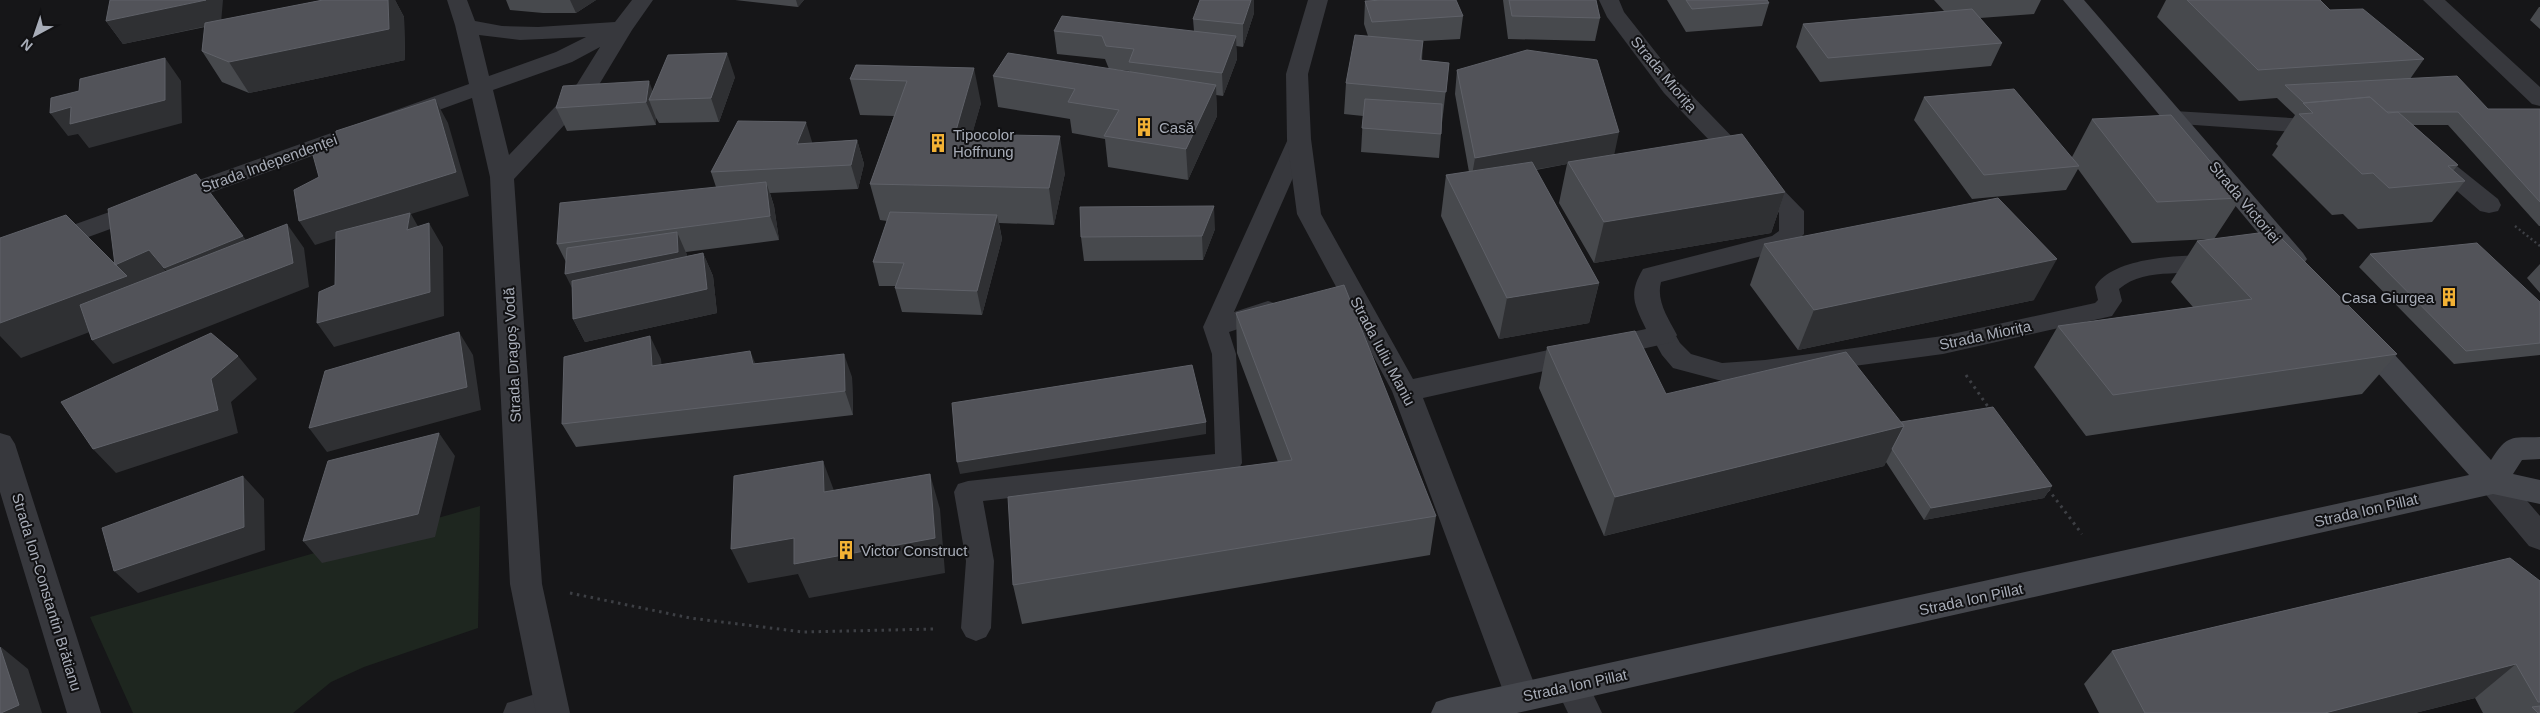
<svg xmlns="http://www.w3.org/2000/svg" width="2540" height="713" viewBox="0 0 2540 713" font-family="Arial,sans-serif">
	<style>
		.green { fill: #1e261f }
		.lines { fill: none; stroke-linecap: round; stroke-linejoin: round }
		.path-far1 { stroke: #3d3f44; stroke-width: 2.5; stroke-dasharray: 2 3; stroke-linecap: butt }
		.path { stroke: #3d3f44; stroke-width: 3; stroke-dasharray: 2.5 4.5; stroke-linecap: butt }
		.lane { fill: #37383d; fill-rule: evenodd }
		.street { fill: #37383d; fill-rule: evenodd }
		.secondary { fill: #45474d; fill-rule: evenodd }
		.wall { fill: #47494d; fill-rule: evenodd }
		.shaded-wall { fill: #2f3033 }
		.building { fill: #525359; stroke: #5f6168 }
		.labels { text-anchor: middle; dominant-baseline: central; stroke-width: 4; stroke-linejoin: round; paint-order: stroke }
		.street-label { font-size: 15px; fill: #a8adb8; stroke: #111113 }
		.poi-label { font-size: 15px; fill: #a8adb8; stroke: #111113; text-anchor: start }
	</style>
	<rect width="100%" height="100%" fill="#161618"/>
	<path class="green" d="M480 506 478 628 364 667 331 682 293 713H133L90 617Z"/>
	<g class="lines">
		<path class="path-far1" d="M2515 226 2540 246"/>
		<path class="path" d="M1966 375 1991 411
			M2048 489 2082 534
			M570 593 690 618 803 632 935 629"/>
		<path class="lane" d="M1299 132 1307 134 1310 139 1234 312 1268 301 1277 304 1280 310 1277 316 1229 332 1236 354 1242 463 1238 470 1229 473 983 501 994 561 991 628 986 637 976 641 966 637 961 628 966 561 954 492 958 484 968 481 1215 454 1212 354 1203 327 1288 139 1291 134Z
			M2216 255 2224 257 2228 263 2224 269C2192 278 2147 265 2119 289L2122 301 2112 316 1943 354 1765 378 1722 381 1673 368 1662 355 1651 335 1654 329 1663 326 1672 329 1680 343 1691 354 1722 363 1765 360 1943 336 2095 303 2098 300 2095 287C2113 256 2184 255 2216 255Z
			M551 689 562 693 566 703 562 713H503L507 703Z"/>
		<path class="street" d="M447 0H467L475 21 502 26 538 27 615 22 632 0H653L632 30 594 93 514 179 542 584 570 713H536L510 584 490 177 472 98 0 269V251L469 84 455 25ZM479 35 520 40 586 37 556 52 489 76ZM600 47 577 84 509 155 493 90 572 62Z
			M1308 0H1328L1308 74 1311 139 1321 214 1413 379 1646 329C1634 304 1628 294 1643 269L1772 236 1779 231V213L1664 93 1607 17 1599 0H1619L1624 12 1680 83 1804 211V234L1789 249 1661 282C1656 301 1668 318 1677 335L1673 342 1423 398 1539 696 1534 707 1522 711 1510 707 1505 696 1392 391 1297 214 1287 139 1286 74Z
			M2423 0H2445L2540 87V106L2532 104Z
			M2174 111 2325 120 2333 122 2337 127 2333 132 2325 134 2166 123 2162 118 2166 113Z
			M2435 152 2443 155 2498 199 2501 205 2498 211 2489 213 2480 211 2427 165 2423 160 2427 155Z
			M0 433 10 436 15 444 101 713H67L0 492Z
			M2493 470 2504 474 2540 516V550L2529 546 2482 490 2478 482 2482 474Z
			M1572 671 1584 675 1602 713H1568L1555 686 1560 675Z"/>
		<path class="secondary" d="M2063 0H2084L2303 253 2307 259 2303 265 2294 268 2285 265Z
			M2362 327 2372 330 2491 460C2508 434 2510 438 2540 437V459L2522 460 2513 474 2540 480V504L2493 494 1517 713H1431L1436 702 1448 698 2469 475 2352 344 2348 337 2352 330Z"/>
	</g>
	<path class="wall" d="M323 0H395L404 17 405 60 249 93 222 82 202 51 205 27 123 44 106 21 221 20Z
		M506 0H596L576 13H543L510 10Z
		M735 0H804L798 7Z
		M1503 0H1596L1600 18 1595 41 1508 39Z
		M1667 0H1767L1769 3 1762 26 1686 32Z
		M1934 0H2041L2034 14 1980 18 2002 43 1991 66 1820 82 1796 47 1803 24 1944 11Z
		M2166 0H2320L2330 10 2424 59 2410 79 2488 109H2540V226H2539L2448 125H2413L2458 165 2453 171 2465 181 2432 222 2358 229 2343 214 2332 215 2272 155 2278 146 2276 144 2295 115 2277 98 2239 101 2157 17Z
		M1365 1 1463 16 1460 39 1423 41 1422 60 1449 63 1442 123 1439 158 1361 152 1363 116 1344 114 1346 83 1368 36 1364 24Z
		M2539 7H2540V29L2530 20Z
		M1254 13 1243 47 1236 46 1237 59 1223 96 1216 95 1217 116 1188 180 1108 167 1105 139 1072 133 1070 119 998 107 993 76 1109 69 1105 59 1057 54 1054 31H1194L1193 19ZM1110 69 1130 71V72Z
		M856 65 981 103 972 134 1065 173 1054 225 999 223 1002 239 982 315 902 312 895 288 896 286H879L873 262 887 221 880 220 870 184 894 116 860 115 850 79Z
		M1457 70 1614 155 1785 192 1771 233 1594 263 1559 203 1567 164 1536 170 1599 283 1589 323 1499 339 1441 216 1446 175 1469 172 1455 94Z
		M735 77 719 122 659 123 656 118V125L567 131 556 108Z
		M1924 97 2072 157 2092 119 2241 198 2214 239 2397 354 2362 394 2086 436 2034 367 2058 326 2193 307 2171 282 2197 241 2210 239 2132 243 2078 169 2066 190 1972 199 1914 120Z
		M857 140 864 164 858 189 770 193 774 206 779 240 686 252 687 256 703 253 713 276 717 313 585 342 573 319 572 287 566 262 557 244 716 187 711 172 813 143Z
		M1215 229 1203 260 1084 261 1081 237Z
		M1764 244 2034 300 1798 350 1750 285Z
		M2370 254 2540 302V355L2454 364 2359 267Z
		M2540 264V293L2527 278Z
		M1236 313 1436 516 1430 555 1022 624 1013 585 1278 462 1237 353Z
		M1547 347 1666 394 1901 422 2052 486 2044 498 1924 520 1886 462 1884 466 1604 536 1539 388Z
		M661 359V365L755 363 852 377 853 415 576 447 562 424Z
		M2540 581V713H2483L2475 698 2415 713H2099L2084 684 2112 651Z"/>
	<path class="shaded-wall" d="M206 0H223L221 23 123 44 106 21Z
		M388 0H395L404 17 405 60 249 93 229 62Z
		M570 0H596L576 13Z
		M796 0H804L798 7Z
		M1251 0H1254V13L1243 47V24Z
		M1236 36 1237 59 1223 96 1222 73Z
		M727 53 735 77 719 122 711 98Z
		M165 58 181 81 182 123 89 148 78 134 68 136 50 113 71 107Z
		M974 68 981 103 962 170 955 134Z
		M649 81 656 100H649L656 118V125L646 102Z
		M1216 85 1217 116 1188 180 1186 149Z
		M435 99 448 123 469 196 411 214 424 237 407 230 410 215 315 245 299 221Z
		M806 122 813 145 805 168 797 144Z
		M1619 132 1614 156 1568 162 1567 164 1471 181 1475 158Z
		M1060 136 1065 173 1054 225 1049 188Z
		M857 140 864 164 858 189 851 165Z
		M766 182 774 206 779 240 770 216Z
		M1785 192 1771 233 1594 263 1604 222Z
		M1214 206 1215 229 1203 260 1202 236Z
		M997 215 1002 239 982 315 977 291Z
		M429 223 443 247 444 316 334 347 317 323Z
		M287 224 304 248 309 287 113 364 92 340Z
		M677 232 687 255 688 276 577 298 565 274Z
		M243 236 260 259 183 292 164 268Z
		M149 250 168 274 153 308 21 358 0 336V323L115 265Z
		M703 253 713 276 717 313 585 342 573 319Z
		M2057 259 2034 300 1798 350 1814 310Z
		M1599 283 1589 323 1499 339 1507 298Z
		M459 332 473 355 481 410 327 452 309 428Z
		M650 336 661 359 664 390 652 366Z
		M750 351 760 374 753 364Z
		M844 354 852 377 853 415 845 391Z
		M238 356 257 379 231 402 238 433 116 473 93 449Z
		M1206 422V434L960 474 957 462Z
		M1904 426 1884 466 1604 536 1615 497Z
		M439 433 455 456 435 537 322 563 303 541Z
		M823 461 836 496 824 492Z
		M930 474 940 509 945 573 809 598 798 574 748 583 731 549Z
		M243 476 264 499 265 550 138 593 114 571Z
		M2052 486 2044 498 1924 520 1931 508Z
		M1 647 28 669 42 713H1Z
		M2516 664 2475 698 2415 713H2325Z"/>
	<path class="building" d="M110 0H206L106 21Z
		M323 0H388L389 29 229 62 202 51 205 23Z
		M1200 0H1251L1243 24 1193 19Z
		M1384 0H1456L1463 16 1372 22 1365 1Z
		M1509 0H1596L1600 18 1512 16Z
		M1686 0H1767L1769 3 1692 9Z
		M2187 0H2320L2330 10 2363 9 2424 59 2258 70Z
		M1972 9 2002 43 1828 58 1803 24Z
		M1062 16 1236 36 1222 73 1129 62 1134 49 1106 46 1102 36 1054 31Z
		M1355 35 1423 41 1420 60 1449 63 1446 92 1346 83Z
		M1527 50 1597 60 1619 132 1475 158 1457 70Z
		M727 53 711 98 649 100 668 55Z
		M1008 53 1216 85 1186 149 1104 136 1119 110 1068 102 1075 89 993 76Z
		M165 58V100L70 124 71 107 50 113 51 98 79 91 80 79Z
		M856 65 974 68 955 134 1060 136 1049 188 870 184 907 81 850 79Z
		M2457 76 2488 109H2540V202L2458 112H2387L2370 97 2304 103 2285 85Z
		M649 81 646 102 556 108 563 86Z
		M2014 89 2079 166 1984 175 1924 97Z
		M2370 97 2388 113 2398 112 2458 165 2448 166 2465 181 2389 188 2373 173 2362 174 2299 114 2313 113 2303 103Z
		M435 99 456 172 299 221 294 190 319 177 311 148 336 140V131Z
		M1365 99 1442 104 1441 134 1362 128Z
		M2171 115 2241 198 2157 202 2092 119Z
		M738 121 806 122 797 144 857 140 851 165 711 172Z
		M1742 134 1785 192 1604 222 1568 162Z
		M1532 162 1599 283 1507 298 1446 175Z
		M196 174 243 236 164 268 149 250 115 265 108 209Z
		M766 182 770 216 557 244 560 203Z
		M1998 198 2057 259 1814 310 1764 244Z
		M1214 206 1202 236 1081 237 1080 207Z
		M890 212 997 215 977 291 895 288 904 263 873 262Z
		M410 213 407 230 429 223 430 292 317 323 319 292 335 285 336 232Z
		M66 215 127 276 0 323V238Z
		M287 224 293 263 92 340 80 305Z
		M2274 231 2397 354 2113 395 2058 326 2252 299 2197 241Z
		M677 232 678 252 565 274 567 248Z
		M2477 243 2540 302V343L2466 351 2370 254Z
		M703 253 707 289 573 319 572 281Z
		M1344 285 1436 516 1013 585 1008 497 1292 460 1236 313Z
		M1635 331 1666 394 1846 352 1904 426 1615 497 1547 347Z
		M459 332 467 387 309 428 325 371Z
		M211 333 238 356 211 379 218 410 93 449 61 402Z
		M650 336 652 366 750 351 753 364 844 354 845 391 562 424 564 357Z
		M1192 365 1206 422 957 462 952 403Z
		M1993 407 2052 486 1931 508 1892 449 1904 426 1901 422Z
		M439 433 418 514 303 541 328 461Z
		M823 461 824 492 930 474 935 538 794 564V538L731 549 734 476Z
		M243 476 244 527 114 571 102 528Z
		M2510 558 2540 581V702H2538L2516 664 2325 713H2145L2112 651Z
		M0 647 19 705 1 713H0Z
		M2540 706V713H2538L2532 707Z"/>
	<defs>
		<g id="building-bare" transform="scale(1.5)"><path d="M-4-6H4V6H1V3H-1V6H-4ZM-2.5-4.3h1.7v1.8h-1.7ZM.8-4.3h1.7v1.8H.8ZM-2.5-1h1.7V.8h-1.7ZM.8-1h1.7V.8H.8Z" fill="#f2b134" stroke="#111113" stroke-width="2.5" paint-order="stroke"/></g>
	</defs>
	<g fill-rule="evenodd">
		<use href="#building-bare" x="1144" y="127"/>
		<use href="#building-bare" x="938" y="143"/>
		<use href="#building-bare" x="2449" y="297"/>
		<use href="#building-bare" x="846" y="550"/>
	</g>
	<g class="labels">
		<g class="street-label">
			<text transform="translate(1664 74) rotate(50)">Strada Miorița</text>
			<text transform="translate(269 163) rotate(-20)">Strada Independenței</text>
			<text transform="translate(2245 202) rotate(50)">Strada Victoriei</text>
			<text transform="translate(1985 335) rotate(-12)">Strada Miorița</text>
			<text transform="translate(1383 351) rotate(62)">Strada Iuliu Maniu</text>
			<text transform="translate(512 355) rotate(-93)">Strada Dragoș Vodă</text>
			<text transform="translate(2366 510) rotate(-13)">Strada Ion Pillat</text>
			<text transform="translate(47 592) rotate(73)">Strada Ion-Constantin Brătianu</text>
			<text transform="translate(1971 599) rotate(-12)">Strada Ion Pillat</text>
			<text transform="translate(1575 685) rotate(-12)">Strada Ion Pillat</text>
		</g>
		<g class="poi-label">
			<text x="1159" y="127">Casă</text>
			<text x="953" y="134">Tipocolor<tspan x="953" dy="17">Hoffnung</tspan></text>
			<text x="2434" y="297" text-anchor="end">Casa Giurgea</text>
			<text x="861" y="550">Victor Construct</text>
		</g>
	</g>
	<g transform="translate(35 35) rotate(220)" stroke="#111113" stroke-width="4" paint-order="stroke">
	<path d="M0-4L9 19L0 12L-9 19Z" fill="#a8adb8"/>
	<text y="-8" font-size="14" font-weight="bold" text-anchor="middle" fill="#a8adb8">N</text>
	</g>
</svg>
